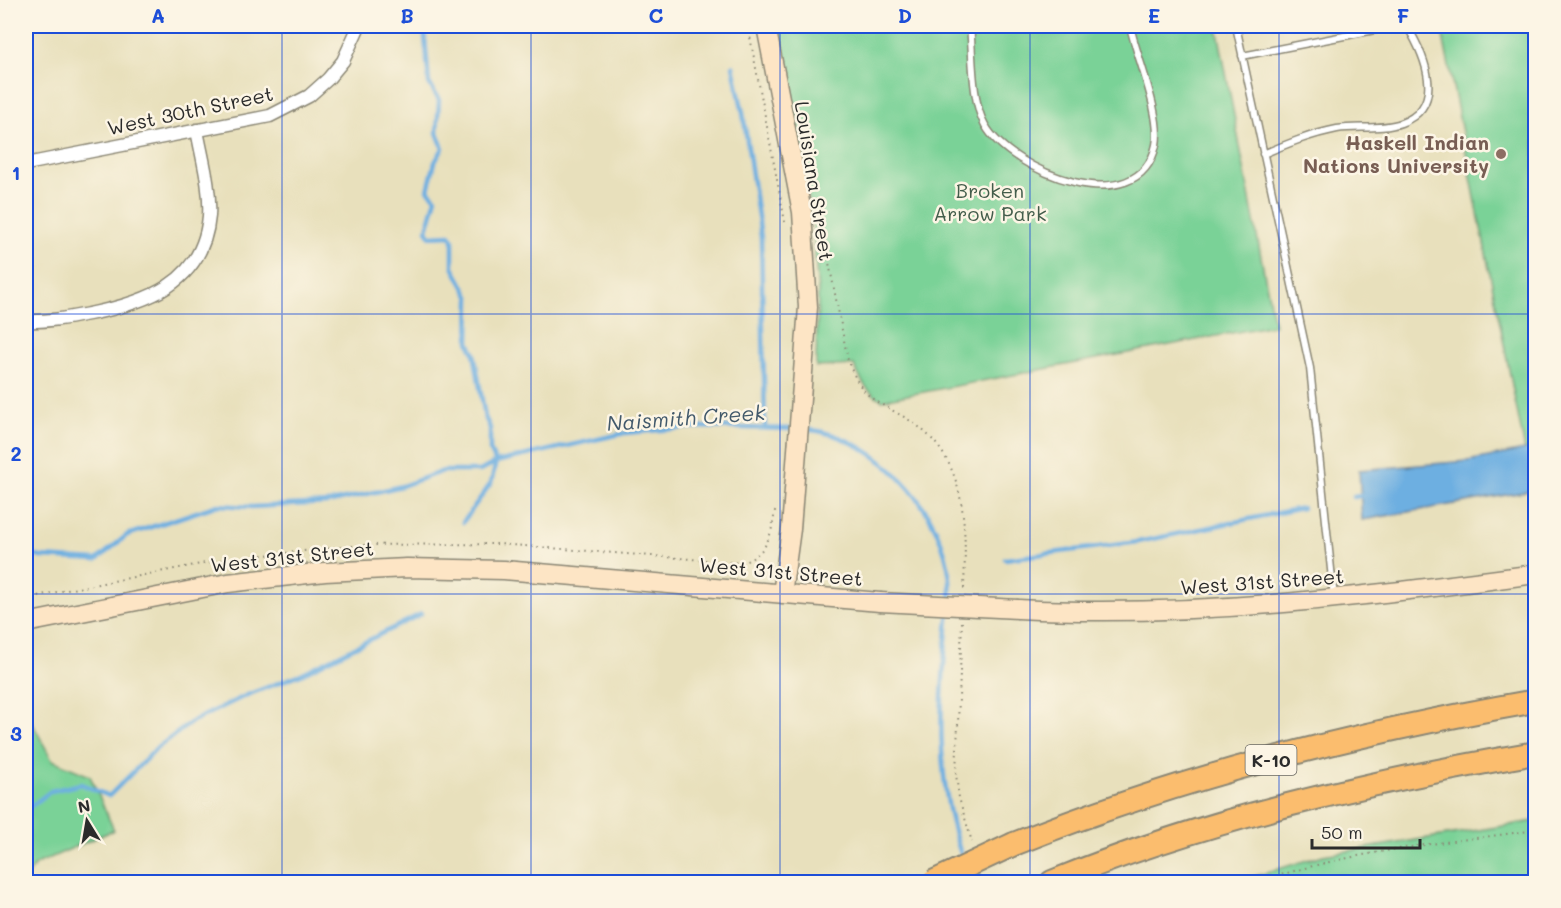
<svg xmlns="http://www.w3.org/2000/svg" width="1561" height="908" viewBox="0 0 1561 908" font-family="Mali,sans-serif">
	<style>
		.green { fill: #7ad297; stroke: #527e61; stroke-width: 1.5 }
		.water { fill: #6dafe1; stroke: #4c6d86; stroke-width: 1.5 }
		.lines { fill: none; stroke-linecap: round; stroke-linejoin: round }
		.stream { stroke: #6dafe1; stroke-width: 4.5 }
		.service-casing { stroke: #8a8674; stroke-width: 9 }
		.minor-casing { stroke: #8a8674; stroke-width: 15 }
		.secondary-casing { stroke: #8a8674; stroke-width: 21 }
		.motorway-casing { stroke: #8a8674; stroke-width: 26 }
		.path { stroke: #8a8674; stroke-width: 2; stroke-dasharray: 1.5 4.5; stroke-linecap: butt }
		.service { stroke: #fff; stroke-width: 6 }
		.minor { stroke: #fff; stroke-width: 12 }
		.secondary { stroke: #fde5c5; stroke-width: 18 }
		.motorway { stroke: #fbbd6e; stroke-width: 22 }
		.secondary-bridge-casing { stroke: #8a8674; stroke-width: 21; stroke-linecap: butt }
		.motorway-bridge-casing { stroke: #8a8674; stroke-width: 26; stroke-linecap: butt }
		.secondary-bridge { stroke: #fde5c5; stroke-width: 18 }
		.motorway-bridge { stroke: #fbbd6e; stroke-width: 22 }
		.grid { fill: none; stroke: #1d4ed8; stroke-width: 1.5; stroke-opacity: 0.55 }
		.education-dot { fill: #8d6e63; stroke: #fcf5e5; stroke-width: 2 }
		.labels { text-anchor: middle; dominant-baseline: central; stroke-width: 5; stroke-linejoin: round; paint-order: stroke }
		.shield { fill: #fcf5e5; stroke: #6a6863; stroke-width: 1.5 }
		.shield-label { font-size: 18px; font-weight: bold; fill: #2b2b2b }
		.street-label { font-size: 20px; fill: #2b2b2b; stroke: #fcf5e5 }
		.education-label { font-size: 20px; font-weight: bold; fill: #785e54; stroke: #fcf5e5; text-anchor: end }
		.park-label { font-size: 20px; fill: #435d4b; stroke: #fcf5e5 }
		.water-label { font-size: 21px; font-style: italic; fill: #42596b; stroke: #fcf5e5 }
		.neatline { fill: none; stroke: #1d4ed8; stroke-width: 2 }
		.grid-label { font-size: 20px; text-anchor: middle; font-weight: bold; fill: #1d4ed8 }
	</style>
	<rect width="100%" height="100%" fill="#fcf5e5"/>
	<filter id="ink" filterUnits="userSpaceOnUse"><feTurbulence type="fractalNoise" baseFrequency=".0167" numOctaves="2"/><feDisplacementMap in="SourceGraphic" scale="12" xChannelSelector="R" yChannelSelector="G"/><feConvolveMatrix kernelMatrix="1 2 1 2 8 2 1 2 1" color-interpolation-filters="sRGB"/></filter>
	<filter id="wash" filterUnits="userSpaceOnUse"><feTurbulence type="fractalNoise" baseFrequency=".008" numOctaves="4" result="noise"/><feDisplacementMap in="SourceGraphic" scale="24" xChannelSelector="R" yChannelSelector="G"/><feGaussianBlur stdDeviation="1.35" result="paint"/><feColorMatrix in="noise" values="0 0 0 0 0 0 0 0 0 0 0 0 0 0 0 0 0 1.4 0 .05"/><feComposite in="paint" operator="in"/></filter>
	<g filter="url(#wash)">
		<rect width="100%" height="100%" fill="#e8e0bc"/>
		<path class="green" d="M776 26H1217L1274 325 882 400C866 391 861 381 854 365L816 367 818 293 812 218Z
			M1441 26H1535V495L1534 496Z
			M26 711 52 760 90 776 114 830 36 864 26 878Z
			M1535 821V882H1237L1323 855Z"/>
		<path class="water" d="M1535 448V490L1362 520 1359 470 1468 461Z"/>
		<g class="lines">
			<path class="stream" d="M424 26 429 83 439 100 437 133 443 148 435 162 428 190 436 198 427 230 430 236 450 235 453 239V267L470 298 469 342 474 353 485 417 490 428V450L496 462 491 483 463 522
				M733 66 743 113 761 237 765 426
				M804 429C883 435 957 524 950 601
				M1354 497 1366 495
				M26 553 41 557 97 560 127 535 218 505 252 507 327 503 402 486 443 471H480L496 462 625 433 696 427 796 429
				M1005 559 1138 542 1302 508
				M949 610C940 694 933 781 964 862
				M26 810 51 791 81 784 109 796 157 748 193 721 247 695 301 674 421 614
				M968 872 972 882"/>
		</g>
	</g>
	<g filter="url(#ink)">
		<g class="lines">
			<g class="service-casing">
				<path id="service" d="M970 26C973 53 971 101 985 125 1010 171 1139 224 1156 145 1162 115 1137 58 1130 26
					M1236 26 1310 368 1334 598
					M1242 56 1395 26
					M1263 154C1287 144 1311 134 1337 129 1357 126 1382 130 1401 123 1447 106 1425 56 1407 26"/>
			</g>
			<g class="minor-casing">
				<path id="minor" d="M26 164 270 116 309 96 328 79 343 61 359 26
					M26 321C47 322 68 318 89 314 145 303 203 284 209 216 211 188 202 158 197 130"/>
			</g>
			<g class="secondary-casing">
				<path id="secondary" d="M766 26 802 212 808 307 791 529 782 594
					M1018 609C1192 618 1364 597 1536 574
					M26 623 228 583 325 572 407 568 504 570 880 602"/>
			</g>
			<g class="motorway-casing">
				<path id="motorway" d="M1014 844C1181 777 1358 732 1536 701
					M1052 882C1206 819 1372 781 1536 753"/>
			</g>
			<path class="path" d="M748 26 785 222
				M819 211 848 361C864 402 875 399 909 420 969 458 966 527 964 589
				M26 598 226 559 362 545 499 544 742 563C768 553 771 536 775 511
				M962 622 956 774 959 798 972 842
				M1259 882C1348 851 1443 843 1536 830"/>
			<use href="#service" class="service"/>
			<use href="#minor" class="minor"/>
			<use href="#secondary" class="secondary"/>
			<use href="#motorway" class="motorway"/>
			<g class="secondary-bridge-casing">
				<path id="secondary-bridge" d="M880 602 1018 609"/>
			</g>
			<g class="motorway-bridge-casing">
				<path id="motorway-bridge" d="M933 882 1014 844"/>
			</g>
			<use href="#secondary-bridge" class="secondary-bridge"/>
			<use href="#motorway-bridge" class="motorway-bridge"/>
		</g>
	</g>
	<path class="grid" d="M282 26V882M531 26V882M780 26V882M1030 26V882M1279 26V882M26 314H1536M26 594H1536"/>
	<circle class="education-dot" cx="1501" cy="154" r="6"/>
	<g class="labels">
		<rect class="shield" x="1245.5" y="745" width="51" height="30" rx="4.5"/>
		<g class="shield-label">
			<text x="1271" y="760">K-10</text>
		</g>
		<g class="street-label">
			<text transform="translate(190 110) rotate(-12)">West 30th Street</text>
			<text transform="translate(815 181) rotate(81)">Louisiana Street</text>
			<text transform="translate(292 556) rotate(-6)">West 31st Street</text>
			<text transform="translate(781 571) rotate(5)">West 31st Street</text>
			<text transform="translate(1262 581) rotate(-4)">West 31st Street</text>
		</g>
		<g class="education-label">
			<text x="1489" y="142">Haskell Indian<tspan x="1489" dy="23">Nations University</tspan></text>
		</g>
		<g class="park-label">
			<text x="990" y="190">Broken<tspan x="990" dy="23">Arrow Park</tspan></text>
		</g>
		<g class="water-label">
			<text transform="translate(686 417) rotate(-4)">Naismith Creek</text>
		</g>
	</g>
	<rect width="1561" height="908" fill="none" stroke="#fcf5e5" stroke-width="66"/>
	<g transform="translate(87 821) rotate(349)" stroke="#fcf5e5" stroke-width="4.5" paint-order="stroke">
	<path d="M0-4.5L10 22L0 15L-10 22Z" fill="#2b2b2b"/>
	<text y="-9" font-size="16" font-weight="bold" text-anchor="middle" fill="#2b2b2b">N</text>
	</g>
	<path d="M1312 839v9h108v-9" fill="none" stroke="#2b2b2b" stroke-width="3"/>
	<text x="1321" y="839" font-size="18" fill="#2b2b2b" stroke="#fcf5e5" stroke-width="4.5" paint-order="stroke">50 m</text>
	<rect x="33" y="33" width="1495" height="842" class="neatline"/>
	<g class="grid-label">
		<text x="158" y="23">A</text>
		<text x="407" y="23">B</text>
		<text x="656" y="23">C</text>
		<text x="905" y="23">D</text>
		<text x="1154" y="23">E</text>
		<text x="1403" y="23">F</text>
		<text x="16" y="180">1</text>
		<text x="16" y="461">2</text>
		<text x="16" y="741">3</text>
	</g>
</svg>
